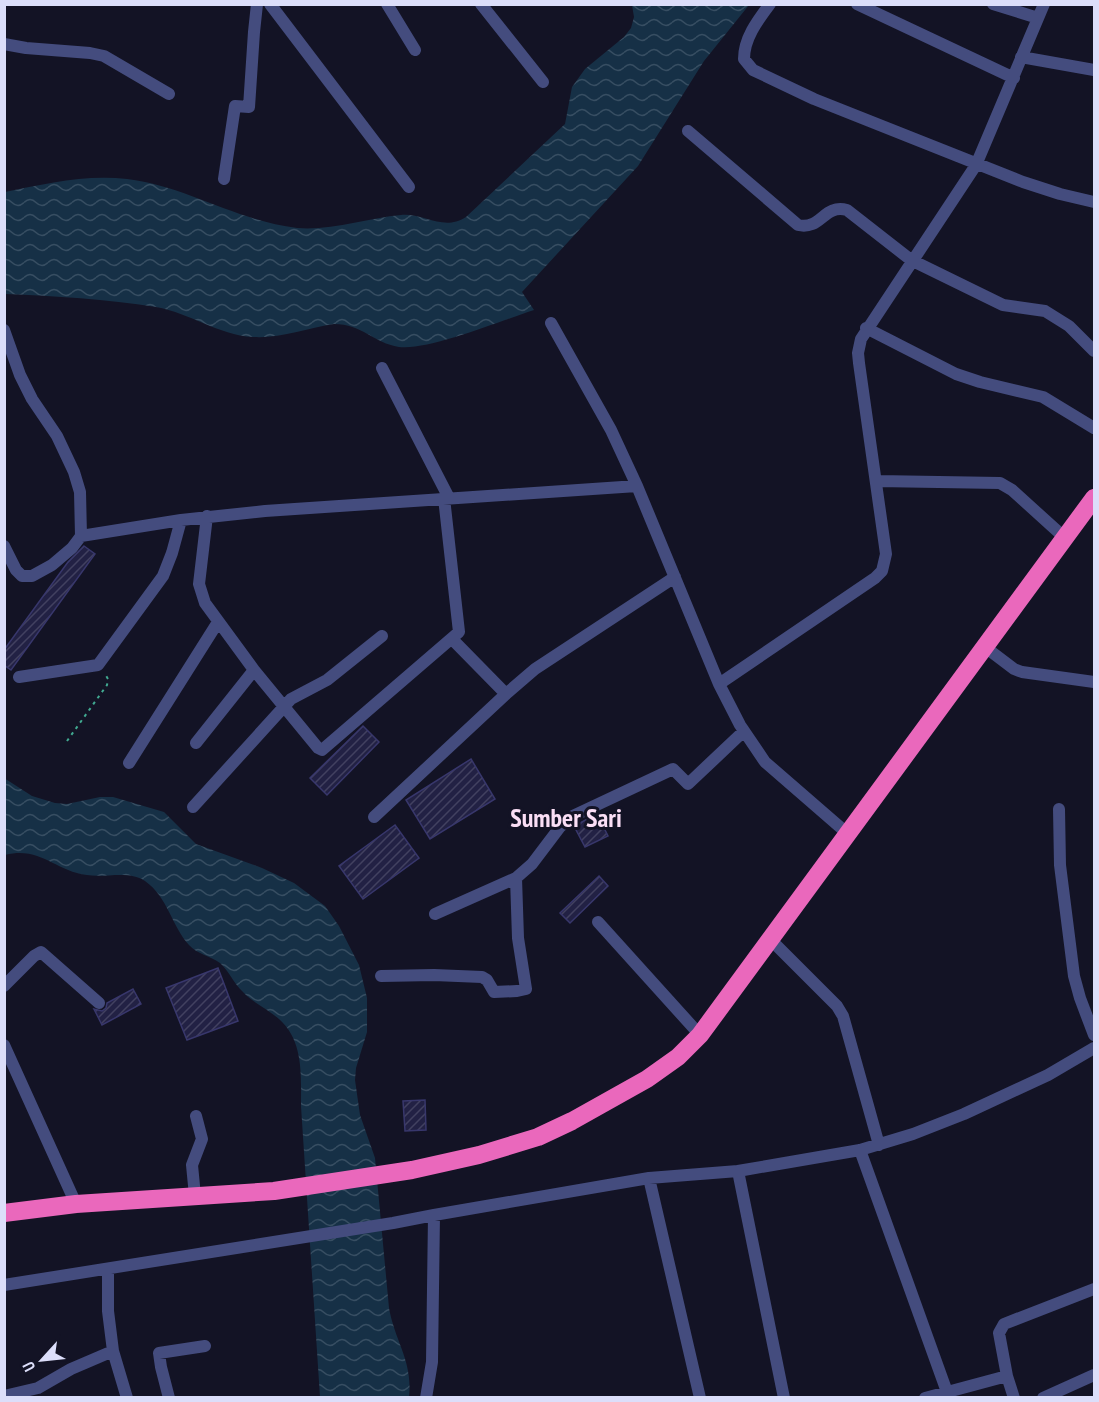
<svg xmlns="http://www.w3.org/2000/svg" width="1099" height="1402" viewBox="0 0 1099 1402" font-family="'PT Sans Narrow',sans-serif">
	<style>
		.water { fill: url(#water-waves) }
		.building { fill: url(#building-hatch); stroke: #38376c; stroke-width: 1.5 }
		.lines { fill: none; stroke-linecap: round; stroke-linejoin: round }
		.path { stroke: #41a991; stroke-width: 2; stroke-dasharray: 3 4.5; stroke-linecap: butt }
		.street { stroke: #444c7e; stroke-width: 12 }
		.highway { stroke: #ea68bc; stroke-width: 18 }
		.labels { text-anchor: middle; dominant-baseline: central; stroke-width: 6; stroke-linejoin: round; paint-order: stroke }
		.quarter-label { font-size: 26px; font-weight: bold; fill: #fadef5; stroke: #131325 }
	</style>
	<defs>
		<pattern id="water-waves" width="16" height="10" patternUnits="userSpaceOnUse" patternTransform="scale(1.5)"><rect width="16" height="10" fill="#163046"/><path d="M0 5q4-4 8 0t8 0" fill="none" stroke="#374e62"/></pattern>
		<pattern id="building-hatch" width="6" height="6" patternUnits="userSpaceOnUse" patternTransform="scale(1.5)"><rect width="6" height="6" fill="#222144"/><path d="M-1 1l2-2M0 6l6-6M5 7l2-2" fill="none" stroke="#424160"/></pattern>
	</defs>
	<rect width="100%" height="100%" fill="#131325"/>
	<path class="water" d="M632 5H749L704 61 638 166 522 292 534 310C503 320 428 351 399 347 374 343 362 324 334 324 309 328 277 339 253 337 218 335 190 313 156 307 107 299 55 296 5 294V192C44 184 86 174 127 179 186 186 237 221 297 228 330 231 368 218 401 215 425 213 443 232 466 217L565 124 572 87 585 69 624 37 631 28 634 17Z
		M4 778 32 796 55 803 67 804 100 797H113L164 812 196 844 262 868 294 883 325 906 339 926 359 965 367 998V1032L356 1068 355 1080 360 1115 375 1158 389 1308C395 1342 413 1361 409 1397H320L301 1106C301 1076 304 1041 279 1019 268 1009 253 1003 243 992 234 984 229 971 220 963 210 956 197 954 189 945 171 925 168 897 145 881 129 870 106 878 87 875 54 871 41 846 5 855Z"/>
	<path class="building" d="M84 546 95 554 11 670 4 665V650L68 562Z
		M363 726 379 742 327 795 310 778Z
		M471 759 495 799 430 839 406 800Z
		M597 814 608 836 585 847 574 826Z
		M395 825 419 858 363 899 339 866Z
		M599 876 608 886 570 923 560 913Z
		M218 968 238 1021 187 1040 166 988Z
		M133 989 141 1004 102 1025 94 1009 102 1011 106 1008 107 1003Z
		M425 1100 426 1130 405 1131 403 1101Z"/>
	<g class="lines">
		<path class="path" d="M67 741 107 685 108 679 105 674"/>
		<path class="street" d="M270 4 409 187
			M387 4 415 50
			M481 4 543 82
			M770 4C758 20 744 38 744 59L753 70 814 99 1023 182 1060 194 1094 202
			M857 4 1014 78
			M993 4 1038 18
			M4 44 26 48 90 53 104 56 169 94
			M1021 57 1094 70
			M688 131 798 225C822 230 823 204 847 210L911 260 1003 305 1045 311 1069 326 1094 351
			M224 179 235 106 249 107 254 32 257 4
			M551 323 611 430 637 486 719 684 740 725 765 762 848 834
			M866 328 956 374 980 382 1043 397 1094 428
			M4 330 20 375 32 399 57 436 74 472 80 492 81 536 72 548 52 565 32 576H22L16 570 4 546
			M382 368 449 498
			M877 481 1000 483 1012 490 1065 538
			M207 516 199 584 205 603 254 670 318 748 322 750 459 632 444 498
			M81 536 181 520 265 511 637 486
			M452 639 506 694
			M985 647 1014 669 1022 672 1094 682
			M19 677 98 665 163 576 172 553 181 520
			M719 684 875 578 882 571 886 554 859 363 858 353 861 339 976 165 1044 4
			M196 743 254 670
			M129 763 218 622
			M193 807 291 699 327 680 382 636
			M1059 809 1060 865 1074 976 1080 998 1094 1035
			M374 817 506 694 535 669 675 577
			M435 914 516 878
			M598 922 700 1035
			M770 939 837 1006 843 1016 879 1145
			M381 976 434 975 482 977 487 980 494 992 517 991 526 989 518 938 516 878 532 864 560 827 573 816 673 769 688 784 744 731
			M4 986 34 956 41 952 99 1003
			M4 1045 76 1204
			M860 1150 947 1392
			M738 1171 784 1398
			M649 1178 700 1398
			M195 1196 192 1165 202 1139 196 1116
			M108 1269V1311L113 1351 127 1398
			M4 1285 393 1223 434 1215 649 1178 738 1171 860 1150 913 1134 964 1114 1048 1075 1094 1048
			M1007 1376 1014 1398
			M4 1396 38 1388 71 1369 113 1351
			M169 1398 161 1367 159 1353 205 1346
			M426 1398 432 1362 434 1215
			M925 1398 1007 1376 999 1333 1004 1324 1094 1289
			M1043 1398 1094 1375"/>
		<path class="highway" d="M4 1213 76 1204 274 1191 412 1170 479 1155 538 1137 572 1121 647 1079 678 1057 700 1035 1094 498"/>
	</g>
	<g class="labels">
		<g class="quarter-label">
			<text x="566" y="817">Sumber Sari</text>
		</g>
	</g>
	<rect width="1099" height="1402" fill="none" stroke="#dcdefa" stroke-width="12"/>
	<g transform="translate(42 1360) rotate(243)" stroke="#131325" stroke-width="4.5" paint-order="stroke">
	<path d="M0-4.5L10 22L0 15L-10 22Z" fill="#dcdefa"/>
	<text y="-9" font-size="16" font-weight="bold" text-anchor="middle" fill="#dcdefa">U</text>
	</g>
</svg>
